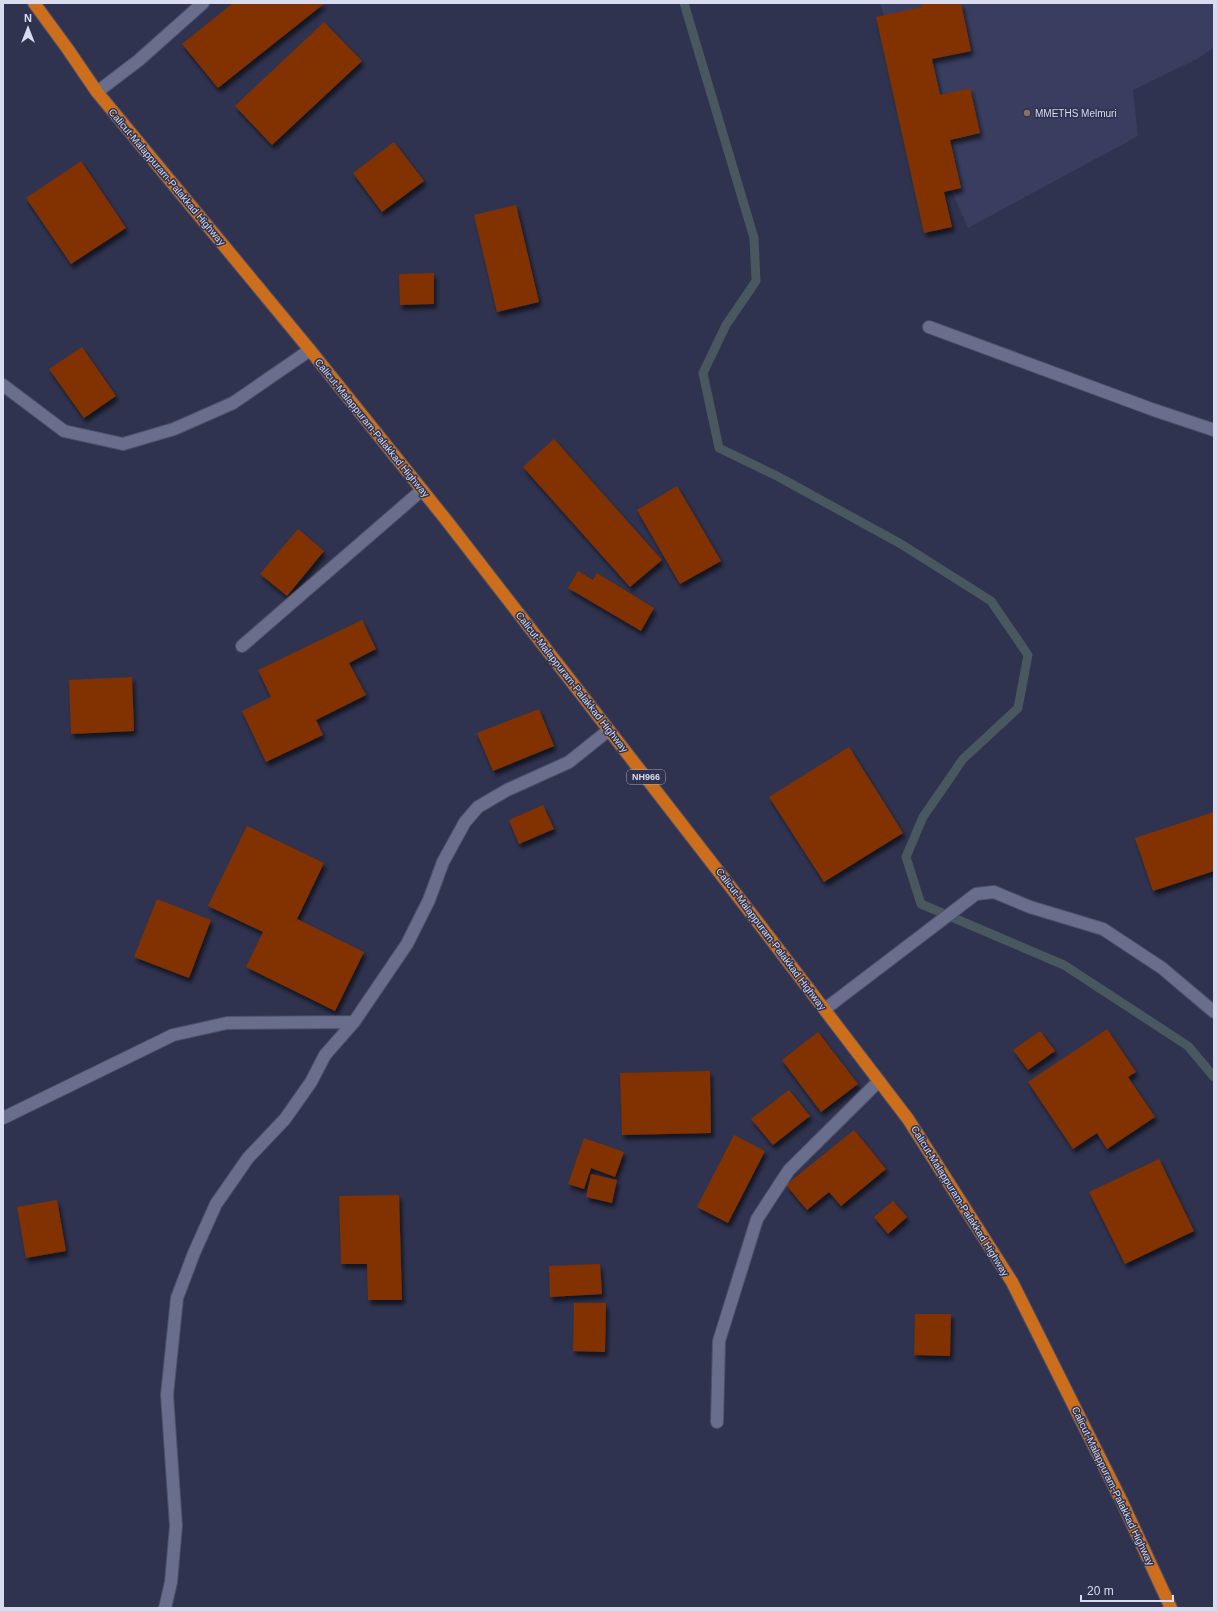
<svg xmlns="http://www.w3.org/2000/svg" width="1217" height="1611" viewBox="0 0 1217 1611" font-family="Helvetica,sans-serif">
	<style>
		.built { fill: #393d5f }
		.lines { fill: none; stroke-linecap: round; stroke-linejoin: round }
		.stream { stroke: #49575e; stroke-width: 9 }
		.building { fill: #813200; filter: url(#shadow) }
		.minor-casing { stroke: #4e5068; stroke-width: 14 }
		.trunk-casing { stroke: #4e5068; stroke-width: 14 }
		.minor { stroke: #696e8d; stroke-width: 12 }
		.trunk { stroke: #cc6e1c; stroke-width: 12 }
		.education-dot { fill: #8d6e63; stroke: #2f334f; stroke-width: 1.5 }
		.labels { text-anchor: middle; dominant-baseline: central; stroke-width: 3; stroke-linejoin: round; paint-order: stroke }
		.shield { fill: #2f334f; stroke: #a5a9be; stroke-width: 1 }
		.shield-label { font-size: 9px; font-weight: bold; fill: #d8dcee }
		.poi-label { font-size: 10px; fill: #d8dcee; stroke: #2f334f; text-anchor: start }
		.street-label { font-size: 10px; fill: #d8dcee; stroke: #2f334f }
	</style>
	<defs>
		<filter id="shadow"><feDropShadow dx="2.5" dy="4.5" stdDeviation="2" flood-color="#0009"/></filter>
	</defs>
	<rect width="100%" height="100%" fill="#2f334f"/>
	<path class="built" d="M880 3H1214V47L1199 58 1133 90 1138 136 968 228 904 82Z"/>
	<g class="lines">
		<path class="stream" d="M684 3 754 238 756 281 726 325 703 373 719 448 777 476 901 544 991 601 1028 655 1018 708 963 759 923 817 906 857 921 904 1064 965 1188 1046 1214 1077"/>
	</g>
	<path class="building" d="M233 3H325L218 88 182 44Z
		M921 3H961L971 51 932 59 940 95 970 88 980 133 950 140 961 188 944 192 952 227 924 233 876 17 922 7Z
		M324 22 362 61 272 145 235 106Z
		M394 142 424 181 382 212 353 173Z
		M81 161 126 228 71 264 26 198Z
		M516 205 539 302 497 312 474 215Z
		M434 273V304L400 305 399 274Z
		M82 347 116 396 84 418 49 369Z
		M554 439 662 560 630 587 523 467Z
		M677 486 721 561 680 584 637 510Z
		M298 529 324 551 287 596 260 574Z
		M578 571 593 580 597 573 654 608 641 631 568 588Z
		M362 620 376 649 349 663 366 695 316 720 323 735 266 762 242 711 271 697 258 670Z
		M132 677 134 731 71 734 69 680Z
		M539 709 554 746 493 771 477 733Z
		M849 747 903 833 824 882 769 797Z
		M543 805 554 829 519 844 509 820Z
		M1214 812V871L1153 891 1135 838Z
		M247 826 324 863 297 919 364 952 335 1011 246 967 263 932 208 906Z
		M157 899 211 920 189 978 134 957Z
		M1107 1029 1136 1072 1128 1077 1155 1117 1107 1149 1097 1133 1073 1149 1028 1082Z
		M1040 1031 1055 1051 1028 1070 1013 1050Z
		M818 1032 858 1084 821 1112 782 1060Z
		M710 1071 711 1133 622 1135 620 1073Z
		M789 1090 810 1116 773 1145 751 1119Z
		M854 1130 886 1169 841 1206 829 1192 807 1210 786 1185Z
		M734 1135 765 1151 728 1223 697 1207Z
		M584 1138 624 1152 615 1177 591 1168 584 1189 568 1184Z
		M1159 1159 1194 1231 1125 1264 1089 1192Z
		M591 1174 617 1180 612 1203 586 1197Z
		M399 1195 402 1300H368L367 1264H341L339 1196Z
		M57 1200 66 1251 26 1258 17 1207Z
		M893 1201 907 1217 888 1234 874 1217Z
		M600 1264 602 1294 550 1297 549 1266Z
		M574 1303H606L605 1352 573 1351Z
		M915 1314H951L950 1356 914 1355Z"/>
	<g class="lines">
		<g class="minor-casing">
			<path id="minor" d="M97 92 139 60 203 3
				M929 327 1154 410 1214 430
				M3 385 64 431 123 444 174 429 233 403 310 350
				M242 646 422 490
				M825 1009 976 894 994 892 1030 907 1103 929 1162 968 1214 1012
				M3 1118 173 1035 227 1023 354 1022
				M717 1422 719 1341 757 1219 789 1170 879 1081
				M165 1608 171 1582 176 1526 167 1395 177 1298 194 1253 216 1204 248 1158 285 1119 311 1082 325 1055 354 1022 407 944 429 900 443 862 465 822 478 807 507 790 569 762 609 730"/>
		</g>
		<g class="trunk-casing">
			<path id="trunk" d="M34 3 67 48 97 92 310 350 447 521 760 925 908 1119 1012 1282 1122 1502 1171 1608"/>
		</g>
		<use href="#minor" class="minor"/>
		<use href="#trunk" class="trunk"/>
	</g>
	<circle class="education-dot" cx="1027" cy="113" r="4"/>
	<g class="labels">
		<rect class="shield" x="627" y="770" width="38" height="14" rx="3"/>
		<g class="shield-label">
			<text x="646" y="777">NH966</text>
		</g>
		<g class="poi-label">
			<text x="1035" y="113">MMETHS Melmuri</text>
		</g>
		<g class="street-label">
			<text transform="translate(167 177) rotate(50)">Calicut-Malappuram-Palakkad Highway</text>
			<text transform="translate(372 428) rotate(51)">Calicut-Malappuram-Palakkad Highway</text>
			<text transform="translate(572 682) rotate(52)">Calicut-Malappuram-Palakkad Highway</text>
			<text transform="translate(771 939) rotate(53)">Calicut-Malappuram-Palakkad Highway</text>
			<text transform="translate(960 1201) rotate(58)">Calicut-Malappuram-Palakkad Highway</text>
			<text transform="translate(1113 1486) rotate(64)">Calicut-Malappuram-Palakkad Highway</text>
		</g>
	</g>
	<rect width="1217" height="1611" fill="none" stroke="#d8dcee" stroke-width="8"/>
	<g transform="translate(28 28)" stroke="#2f334f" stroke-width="3" paint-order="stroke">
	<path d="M0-3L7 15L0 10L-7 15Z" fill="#d8dcee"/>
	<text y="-6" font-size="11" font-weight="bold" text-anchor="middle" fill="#d8dcee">N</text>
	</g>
	<path d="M1081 1595v6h92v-6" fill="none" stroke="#d8dcee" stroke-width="2"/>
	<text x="1087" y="1595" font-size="12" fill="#d8dcee" stroke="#2f334f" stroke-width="3" paint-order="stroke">20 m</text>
</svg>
